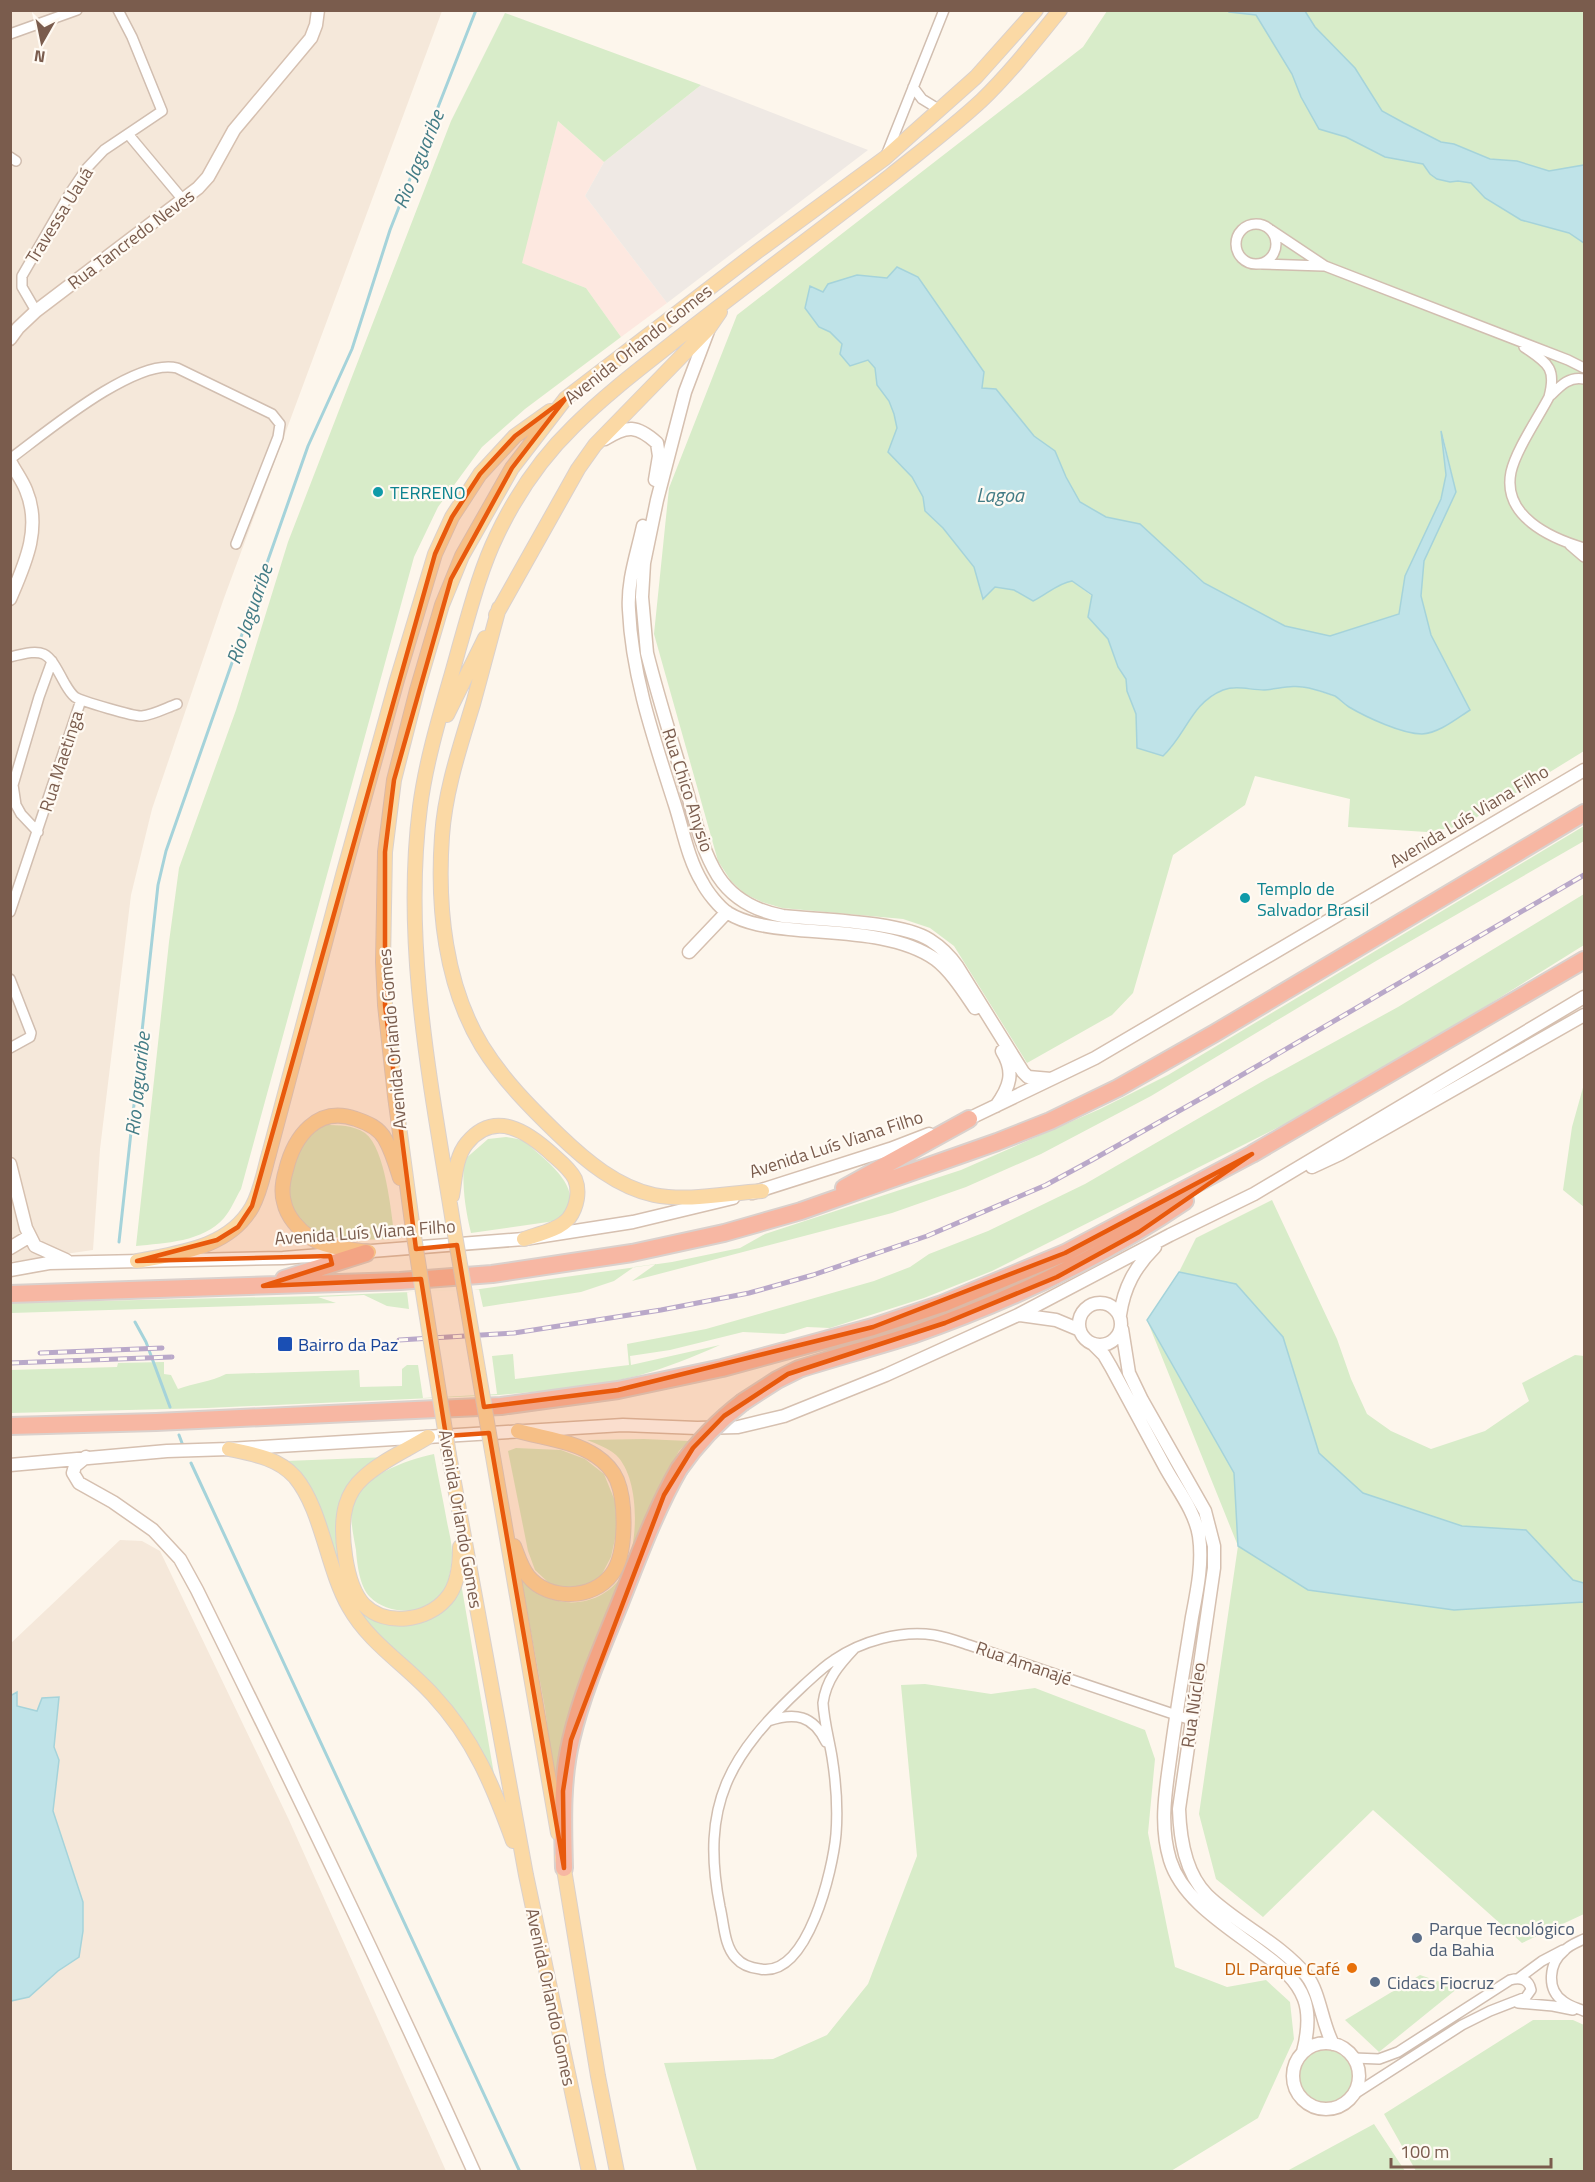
<svg xmlns="http://www.w3.org/2000/svg" width="1595" height="2182" viewBox="0 0 1595 2182" font-family="'Titillium Web',sans-serif">
	<style>
		.residential { fill: #f5e8da }
		.commercial { fill: #fde8e0 }
		.industrial { fill: #efe9e4 }
		.green { fill: #d8ecc9; fill-rule: evenodd }
		.water { fill: #bfe3e8; stroke: #a5d3da; stroke-width: 1.5 }
		.lines { fill: none; stroke-linecap: round; stroke-linejoin: round }
		.stream { stroke: #a5d3da; stroke-width: 3 }
		.street-casing { stroke: #d1beb0; stroke-width: 12 }
		.secondary-casing { stroke: #d6c0b0; stroke-width: 15 }
		.primary-casing { stroke: #dad1cd; stroke-width: 16 }
		.highway-casing { stroke: #dad1cd; stroke-width: 20 }
		.street { stroke: #fff; stroke-width: 9 }
		.secondary { stroke: #fff; stroke-width: 12 }
		.primary { stroke: #fbd9a5; stroke-width: 14 }
		.highway { stroke: #f7b7a3; stroke-width: 16 }
		.rail-casing { stroke: #b9a8c9; stroke-width: 5 }
		.rail { stroke: #fffaf3; stroke-width: 3; stroke-dasharray: 9; stroke-linecap: butt }
		.primary-bridge-casing { stroke: #dad1cd; stroke-width: 16; stroke-linecap: butt }
		.highway-bridge-casing { stroke: #dad1cd; stroke-width: 20; stroke-linecap: butt }
		.primary-bridge { stroke: #fbd9a5; stroke-width: 14 }
		.highway-bridge { stroke: #f7b7a3; stroke-width: 16 }
		.marked { fill: #e8590c; fill-opacity: 0.2; stroke: #e8590c; stroke-width: 4.5; stroke-linejoin: round }
		.culture-dot { fill: #0f9aa8; stroke: #fffaf3; stroke-width: 2 }
		.transit-dot { fill: #1a4fb4; stroke: #fffaf3; stroke-width: 2 }
		.service-dot { fill: #5c6f8a; stroke: #fffaf3; stroke-width: 2 }
		.food-dot { fill: #e8710a; stroke: #fffaf3; stroke-width: 2 }
		.labels { text-anchor: middle; dominant-baseline: central; stroke-width: 4.5; stroke-linejoin: round; paint-order: stroke }
		.street-label { font-size: 18px; fill: #7a5c4d; stroke: #fffaf3 }
		.culture-label { font-size: 18px; fill: #0d838f; stroke: #fffaf3; text-anchor: start }
		.transit-label { font-size: 18px; fill: #164399; stroke: #fffaf3; text-anchor: start }
		.service-label { font-size: 18px; fill: #4e5e75; stroke: #fffaf3; text-anchor: start }
		.food-label { font-size: 18px; fill: #c56008; stroke: #fffaf3; text-anchor: end }
		.water-label { font-size: 20px; font-style: italic; fill: #437c86; stroke: #fffaf3 }
	</style>
	<rect width="100%" height="100%" fill="#fdf6ec"/>
	<path class="residential" d="M11 11H442L224 598 152 809 131 895 100 1149 93 1250 16 1261H11Z
		M120 1540 142 1541 160 1551 289 1820 446 2171 11 2172V1643Z"/>
	<path class="commercial" d="M558 121 604 162 585 196 667 303 621 337 586 288 521 263Z"/>
	<path class="industrial" d="M701 85 868 150 667 303 585 196 604 162Z"/>
	<path class="green" d="M1228 10 1229 12 1256 15 1292 74 1301 97 1319 129 1346 137 1385 157 1423 164 1430 174 1450 182 1458 181 1471 183 1485 198 1521 220 1569 233 1584 243V751L1477 817 1455 827 1427 832 1348 827 1350 799 1255 776 1245 805 1173 855 1133 993 1112 1015 1027 1063 954 946 930 928 903 919 782 908 762 902 745 894 731 881 718 861 654 634 669 488 737 315 1083 47 1107 11ZM857 275 887 278 982 388 996 389 1034 436 1055 451 1066 477 1080 502 1106 517 1140 524 1204 583 1285 626 1330 636 1399 614 1405 576 1441 499 1446 475 1443 436 1456 492 1424 561 1421 596 1431 635 1470 710 1399 730 1350 707 1337 697 1306 687 1283 686 1265 690 1237 687 1222 690 1204 702 1190 717 1171 748 1136 739 1138 729 1136 714 1127 691 1126 679 1118 667 1108 639 1088 617 1092 596 1072 581C1058 583 1046 595 1033 601L1014 590 995 587 983 598 974 567 943 528 925 511 923 497 912 477 888 452 897 428 894 414 889 401 877 385 875 368 868 360 858 362 830 332 819 327 810 287 823 292Z
		M1305 11H1584V165L1549 171 1517 161 1490 159 1454 144 1441 142 1404 123 1382 111 1355 68 1315 27Z
		M505 13 701 85 604 162 558 121 522 263 586 288 621 337 525 409 482 447 438 507 414 557 241 1189C235 1199 231 1210 224 1218 203 1242 165 1243 136 1246L169 942 179 868 236 710 288 542 451 121Z
		M1584 826V841L1376 961 1151 1096 1041 1154 966 1187 892 1213 632 1281 656 1264 634 1267 614 1281 581 1292 483 1307 479 1289 407 1292 409 1309 387 1306 364 1295 318 1297 336 1303 11 1313 10 1303 315 1296 480 1289 672 1262 740 1248 765 1234 961 1170 1100 1109 1168 1075Z
		M1584 894V945L1464 1020 1305 1114 992 1271 924 1298 830 1328 807 1327 784 1334 743 1332 670 1350 630 1356 631 1365 720 1345C693 1357 666 1368 637 1376 593 1387 544 1391 499 1395L207 1408 11 1413 10 1370 117 1367 118 1363 164 1362V1374L171 1375 178 1389C194 1383 210 1382 226 1374L359 1370 360 1387 402 1386V1369L407 1365H418L423 1398 497 1394 492 1356 513 1354 515 1379 629 1365 627 1344 706 1329 874 1281 910 1267 929 1254 988 1231 1085 1184 1263 1081 1398 1007Z
		M1584 1084V1207L1563 1190 1572 1127Z
		M325 1125C339 1125 353 1125 365 1133 386 1149 391 1213 395 1239L352 1240 309 1232 285 1199 287 1179 305 1135Z
		M506 1137C512 1138 519 1139 524 1141 529 1144 534 1150 539 1154 560 1172 588 1200 555 1221L471 1233C465 1208 462 1186 464 1160L488 1139Z
		M1272 1200 1337 1339 1351 1379 1367 1414 1391 1431 1431 1449 1485 1431 1529 1401 1522 1383 1575 1355 1584 1356V1914L1522 1943 1373 1810 1263 1917 1216 1879 1199 1814 1238 1546 1147 1320 1179 1272 1196 1238Z
		M644 1439 689 1441 679 1451 661 1485 594 1649C571 1693 565 1739 557 1787L554 1776 545 1709 521 1576C529 1584 536 1593 546 1597 575 1610 611 1599 625 1570 639 1542 640 1478 616 1455 608 1448 597 1444 587 1440Z
		M516 1448 561 1450 585 1459 604 1474 615 1501 617 1530 611 1557 601 1576 584 1587 566 1590 550 1584 535 1570 528 1551 508 1451Z
		M434 1454C438 1477 443 1499 447 1522 449 1532 452 1543 452 1553 452 1567 449 1585 440 1596 423 1616 388 1615 370 1597 360 1587 357 1565 356 1550 354 1538 350 1522 352 1510 358 1476 406 1460 434 1454Z
		M389 1457 340 1504 358 1602 403 1624 461 1583 495 1780 356 1607 286 1461Z
		M925 1684 991 1694 1035 1688 1145 1730 1155 1759 1148 1833 1175 1967 1227 1987 1266 1980 1290 2002 1294 2039 1258 2118 1171 2171H697L664 2063 773 2059 827 2035 868 1984 917 1856 901 1685Z
		M1420 1975 1458 1988 1379 2052 1345 2020Z
		M1533 2020H1573L1584 2025V2171H1416L1384 2114Z
		M1299 2077a27 27 0 1 1 54 0a27 27 0 1 1-54 0Z
		M1374 2124 1405 2171H1287Z"/>
	<path class="water" d="M1228 11H1305L1315 27 1355 68 1382 111 1404 123 1441 142 1454 144 1490 159 1517 161 1549 171 1584 165V243L1569 233 1521 220 1485 198 1471 183 1458 181 1450 182 1437 179 1430 174 1423 164 1385 157 1346 137 1319 129 1301 97 1292 74 1256 15 1229 12Z
		M897 267 918 277 984 372 982 388 996 389 1034 436 1055 451 1066 477 1080 502 1106 517 1140 524 1204 583 1285 626 1330 636 1399 614 1405 576 1441 499 1446 475 1441 431 1456 492 1424 561 1421 596 1431 635 1470 710C1456 719 1439 733 1422 734 1402 734 1366 717 1349 707 1344 704 1340 699 1335 696 1327 693 1317 690 1309 688 1293 684 1279 689 1264 690 1250 690 1237 685 1223 690 1191 703 1186 735 1163 756L1137 748 1136 714 1127 691 1126 679 1118 667 1108 639 1088 617 1092 595 1072 581C1058 583 1046 595 1033 601L1014 590 995 587 983 599 974 567 943 528 925 511 923 497 912 477 888 452 897 428 894 414 889 401 877 385 875 368 868 360 850 366 840 354 842 344 830 332 819 327 805 308 810 286 823 292 828 284 857 275 887 278Z
		M1179 1272 1236 1284 1283 1337 1319 1453 1363 1493 1462 1526 1526 1530 1573 1580 1584 1583V1602L1454 1610 1308 1590 1238 1546 1234 1473 1147 1320Z
		M17 1692V1706L37 1711 42 1698 59 1697 54 1747 59 1760 53 1811 83 1902V1931L79 1957 58 1971 29 1997 11 2001 10 1696Z"/>
	<g class="lines">
		<path class="stream" d="M119 1242 158 885 166 851 308 446 352 349 390 230 476 10
			M135 1322 146 1342 170 1407
			M179 1435 182 1443
			M191 1463 520 2172"/>
		<g class="street-casing">
			<path id="street" d="M10 34 77 10
				M913 87 922 99 940 110
				M128 134 184 201
				M887 153 944 10
				M10 157 16 161
				M1236 244a20 20 0 1 1 40 0a20 20 0 1 1-40 0Z
				M1268 228 1325 266 1568 360 1584 368
				M1262 264 1323 266
				M36 311 22 287V276L70 193 87 168 104 150 162 111 132 37 118 10
				M1524 347C1547 363 1557 367 1549 397 1538 418 1516 450 1511 472 1502 516 1550 538 1584 548
				M1551 395C1561 385 1570 376 1584 379
				M10 459C44 434 135 357 177 368L272 414 280 424 278 437 236 544
				M1570 545 1584 557
				M10 657C45 648 47 650 64 682 67 687 70 693 75 697 81 701 135 717 142 716 153 715 166 708 177 704
				M38 832 21 814 16 805 13 785 39 697 52 661
				M10 912 81 700
				M10 979 31 1033 30 1037 10 1048
				M854 1649C839 1665 826 1680 823 1703 824 1721 829 1739 832 1757 836 1782 838 1808 836 1834 833 1869 808 1978 760 1969 751 1968 742 1965 736 1958 724 1946 724 1923 720 1907 700 1804 729 1755 803 1686 813 1677 823 1667 834 1660 861 1641 901 1630 934 1635 946 1637 957 1641 969 1645L1191 1720
				M768 1721C795 1712 813 1715 826 1742
				M1584 1939C1578 1942 1569 1945 1564 1951 1549 1963 1546 1989 1563 2001 1569 2006 1577 2008 1584 2011
				M1519 1978 1542 1961 1563 1950
				M1518 2003 1553 2006 1573 2010
				M1353 2095 1462 2025 1490 2011 1526 1997 1531 1990C1529 1979 1520 1977 1510 1980L1398 2052 1379 2059 1354 2058"/>
		</g>
		<g class="secondary-casing">
			<path id="secondary" d="M708 331 685 392 657 500 644 563 642 597 647 653C658 697 672 741 685 785 694 815 701 849 718 876 733 899 756 911 783 916 820 920 900 921 930 940 941 947 950 956 957 966L1023 1072 1028 1077 1051 1079
				M10 339 18 328 36 311 198 188 208 177 234 130 311 38 316 25 318 10
				M605 439C627 425 637 425 657 443L659 456 655 480
				M10 461C15 471 22 480 26 490 42 528 25 564 10 599
				M643 526C637 554 627 581 629 610 632 677 655 742 675 805 683 830 688 859 702 882 707 892 719 907 728 913 746 924 769 927 789 929 835 934 896 932 935 959 951 971 964 992 975 1008
				M689 952 727 912
				M996 1106C1010 1087 1015 1072 1002 1051
				M962 1122 1095 1058 1584 770
				M10 1164 26 1228 35 1246 66 1260
				M1312 1167 1340 1154 1584 1015
				M752 1193 890 1149 929 1134
				M10 1248 30 1236
				M10 1270 49 1263 283 1258 524 1239 633 1222 733 1198
				M1079 1324a21 21 0 1 1 42 0a21 21 0 1 1-42 0Z
				M1020 1315 1056 1320 1080 1330
				M1120 1315C1124 1287 1135 1267 1155 1247
				M1122 1329 1129 1373 1142 1400 1205 1511 1214 1546V1568L1179 1809C1180 1839 1185 1873 1207 1895 1238 1925 1279 1942 1307 1976 1320 1993 1322 2024 1333 2044
				M1094 1345 1104 1355 1111 1367C1129 1400 1147 1434 1165 1467 1177 1489 1195 1511 1199 1536 1203 1563 1197 1591 1192 1617 1185 1662 1177 1707 1171 1752 1166 1789 1159 1824 1170 1860 1183 1902 1232 1929 1265 1955 1280 1966 1297 1980 1304 1999 1310 2015 1307 2036 1303 2052
				M86 1457 75 1466 73 1473 79 1483 113 1502 153 1530 180 1559 197 1590C292 1783 386 1976 474 2172
				M10 1465 167 1451 229 1449 623 1425 697 1428 738 1427 784 1416 886 1375 1018 1315 1170 1235 1254 1194 1584 997
				M1293 2076a33 33 0 1 1 66 0a33 33 0 1 1-66 0Z"/>
		</g>
		<g class="primary-casing">
			<path id="primary" d="M499 608C490 640 482 672 473 704 460 747 445 791 442 836 437 907 445 985 482 1046 503 1080 531 1108 559 1135 586 1161 617 1187 654 1195 689 1202 727 1193 762 1191
				M496 615 578 469 595 445 709 328 720 312
				M447 715 485 638
				M452 1196C455 1180 455 1157 467 1143 495 1109 528 1132 553 1155 561 1162 570 1169 575 1179 580 1191 577 1207 569 1218 559 1230 538 1234 524 1239
				M454 1229C432 1090 402 948 420 807 427 753 445 700 459 648 470 610 480 570 497 535 516 495 543 456 574 426 604 396 638 370 671 344 743 287 817 233 890 176 921 151 953 127 982 100 1010 73 1035 41 1060 10
				M413 1230 395 1096 385 1005 383 962 385 852 394 780 417 690 442 605 462 556 512 468 566 398 758 251 885 158 976 77 1036 10
				M369 1252C350 1249 327 1248 311 1238 299 1230 287 1217 284 1202 281 1192 283 1180 286 1170 294 1137 317 1105 356 1119 368 1123 379 1128 385 1139 392 1151 396 1165 400 1178
				M137 1261C178 1253 229 1248 252 1207 261 1191 264 1171 269 1154L343 875 397 680 435 554 452 517 480 474 515 436 550 411
				M428 1437C407 1450 381 1461 363 1478 355 1485 349 1495 346 1505 339 1530 345 1585 364 1605 386 1627 427 1621 446 1599 458 1586 460 1564 460 1547
				M229 1449C253 1454 278 1458 295 1477 322 1509 327 1569 349 1607 370 1644 405 1664 433 1695 474 1739 493 1786 513 1841
				M492 1451 558 1833
				M449 1455 526 1875 589 2172
				M514 1546C518 1556 521 1567 528 1576 548 1601 593 1600 612 1574 627 1554 626 1502 617 1480 613 1471 605 1462 596 1456 574 1441 543 1438 518 1431
				M562 1857 598 2076 617 2172"/>
		</g>
		<g class="highway-casing">
			<path id="highway" d="M844 1188 969 1119
				M284 1279 366 1253
				M10 1294 400 1281 492 1274 632 1253 724 1233 801 1211 997 1142 1050 1121 1118 1088 1215 1033 1584 813
				M743 1402 777 1380 799 1369C836 1357 875 1347 912 1335 1009 1301 1100 1259 1185 1201
				M10 1426 156 1422 501 1406 618 1390 722 1368 873 1327 942 1304 1065 1253 1252 1154 1584 960
				M564 1868C563 1825 561 1782 571 1740 582 1693 602 1647 620 1603 638 1558 655 1511 679 1469"/>
		</g>
		<use href="#street" class="street"/>
		<use href="#secondary" class="secondary"/>
		<use href="#primary" class="primary"/>
		<use href="#highway" class="highway"/>
		<g class="rail-casing">
			<path id="rail" d="M399 1340 514 1333 661 1310 749 1293 813 1275 927 1236 1046 1185 1092 1160 1216 1090 1584 875
				M40 1353 162 1348
				M10 1363 172 1357"/>
		</g>
		<use href="#rail" class="rail"/>
		<g class="primary-bridge-casing">
			<path id="primary-bridge" d="M454 1229 492 1451
				M413 1230 449 1455"/>
		</g>
		<g class="highway-bridge-casing">
			<path id="highway-bridge" d="M679 1469C697 1443 718 1421 743 1402"/>
		</g>
		<use href="#primary-bridge" class="primary-bridge"/>
		<use href="#highway-bridge" class="highway-bridge"/>
	</g>
	<path class="marked" d="M566 398 512 468 451 579 394 780 385 852V1005L416 1249 457 1245 484 1407 618 1390 873 1327 1065 1253 1252 1154 1139 1232 1057 1277 945 1323 788 1374 724 1416 693 1448 664 1495 571 1740 563 1791 564 1868 489 1433 446 1436 421 1279 263 1286 332 1264 330 1256 137 1261 217 1240 238 1227 252 1206 435 554 452 517 480 474 515 436Z"/>
	<g class="culture-dot">
		<circle cx="378" cy="492" r="6"/>
		<circle cx="1245" cy="898" r="6"/>
	</g>
	<rect class="transit-dot" x="277" y="1336" width="16" height="16" rx="3"/>
	<g class="service-dot">
		<circle cx="1417" cy="1938" r="6"/>
		<circle cx="1375" cy="1982" r="6"/>
	</g>
	<circle class="food-dot" cx="1352" cy="1968" r="6"/>
	<g class="labels">
		<g class="street-label">
			<text transform="translate(59 215) rotate(-58)">Travessa Uauá</text>
			<text transform="translate(131 239) rotate(-37)">Rua Tancredo Neves</text>
			<text transform="translate(638 344) rotate(-38)">Avenida Orlando Gomes</text>
			<text transform="translate(61 761) rotate(-72)">Rua Maetinga</text>
			<text transform="translate(688 790) rotate(72)">Rua Chico Anysio</text>
			<text transform="translate(1469 816) rotate(-31)">Avenida Luís Viana Filho</text>
			<text transform="translate(392 1039) rotate(-95)">Avenida Orlando Gomes</text>
			<text transform="translate(836 1144) rotate(-18)">Avenida Luís Viana Filho</text>
			<text transform="translate(365 1232) rotate(-4)">Avenida Luís Viana Filho</text>
			<text transform="translate(461 1519) rotate(80)">Avenida Orlando Gomes</text>
			<text transform="translate(1024 1663) rotate(19)">Rua Amanajé</text>
			<text transform="translate(1193 1705) rotate(-82)">Rua Núcleo</text>
			<text transform="translate(551 1997) rotate(78)">Avenida Orlando Gomes</text>
		</g>
		<g class="culture-label">
			<text x="390" y="492">TERRENO</text>
			<text x="1257" y="888">Templo de<tspan x="1257" dy="21">Salvador Brasil</tspan></text>
		</g>
		<g class="transit-label">
			<text x="298" y="1344">Bairro da Paz</text>
		</g>
		<g class="service-label">
			<text x="1429" y="1928">Parque Tecnológico<tspan x="1429" dy="21">da Bahia</tspan></text>
			<text x="1387" y="1982">Cidacs Fiocruz</text>
		</g>
		<g class="food-label">
			<text x="1340" y="1968">DL Parque Café</text>
		</g>
		<g class="water-label">
			<text transform="translate(418 159) rotate(-68)">Rio Jaguaribe</text>
			<text x="1000" y="494">Lagoa</text>
			<text transform="translate(249 614) rotate(-71)">Rio Jaguaribe</text>
			<text transform="translate(137 1084) rotate(-84)">Rio Jaguaribe</text>
		</g>
	</g>
	<rect width="1595" height="2182" fill="none" stroke="#7a5c4d" stroke-width="24"/>
	<g transform="translate(42 42) rotate(189)" stroke="#fffaf3" stroke-width="4.5" paint-order="stroke">
	<path d="M0-4.5L10 22L0 15L-10 22Z" fill="#7a5c4d"/>
	<text y="-9" font-size="16" font-weight="bold" text-anchor="middle" fill="#7a5c4d">N</text>
	</g>
	<path d="M1391 2158v9h160v-9" fill="none" stroke="#7a5c4d" stroke-width="3"/>
	<text x="1400" y="2158" font-size="18" fill="#7a5c4d" stroke="#fffaf3" stroke-width="4.5" paint-order="stroke">100 m</text>
</svg>
